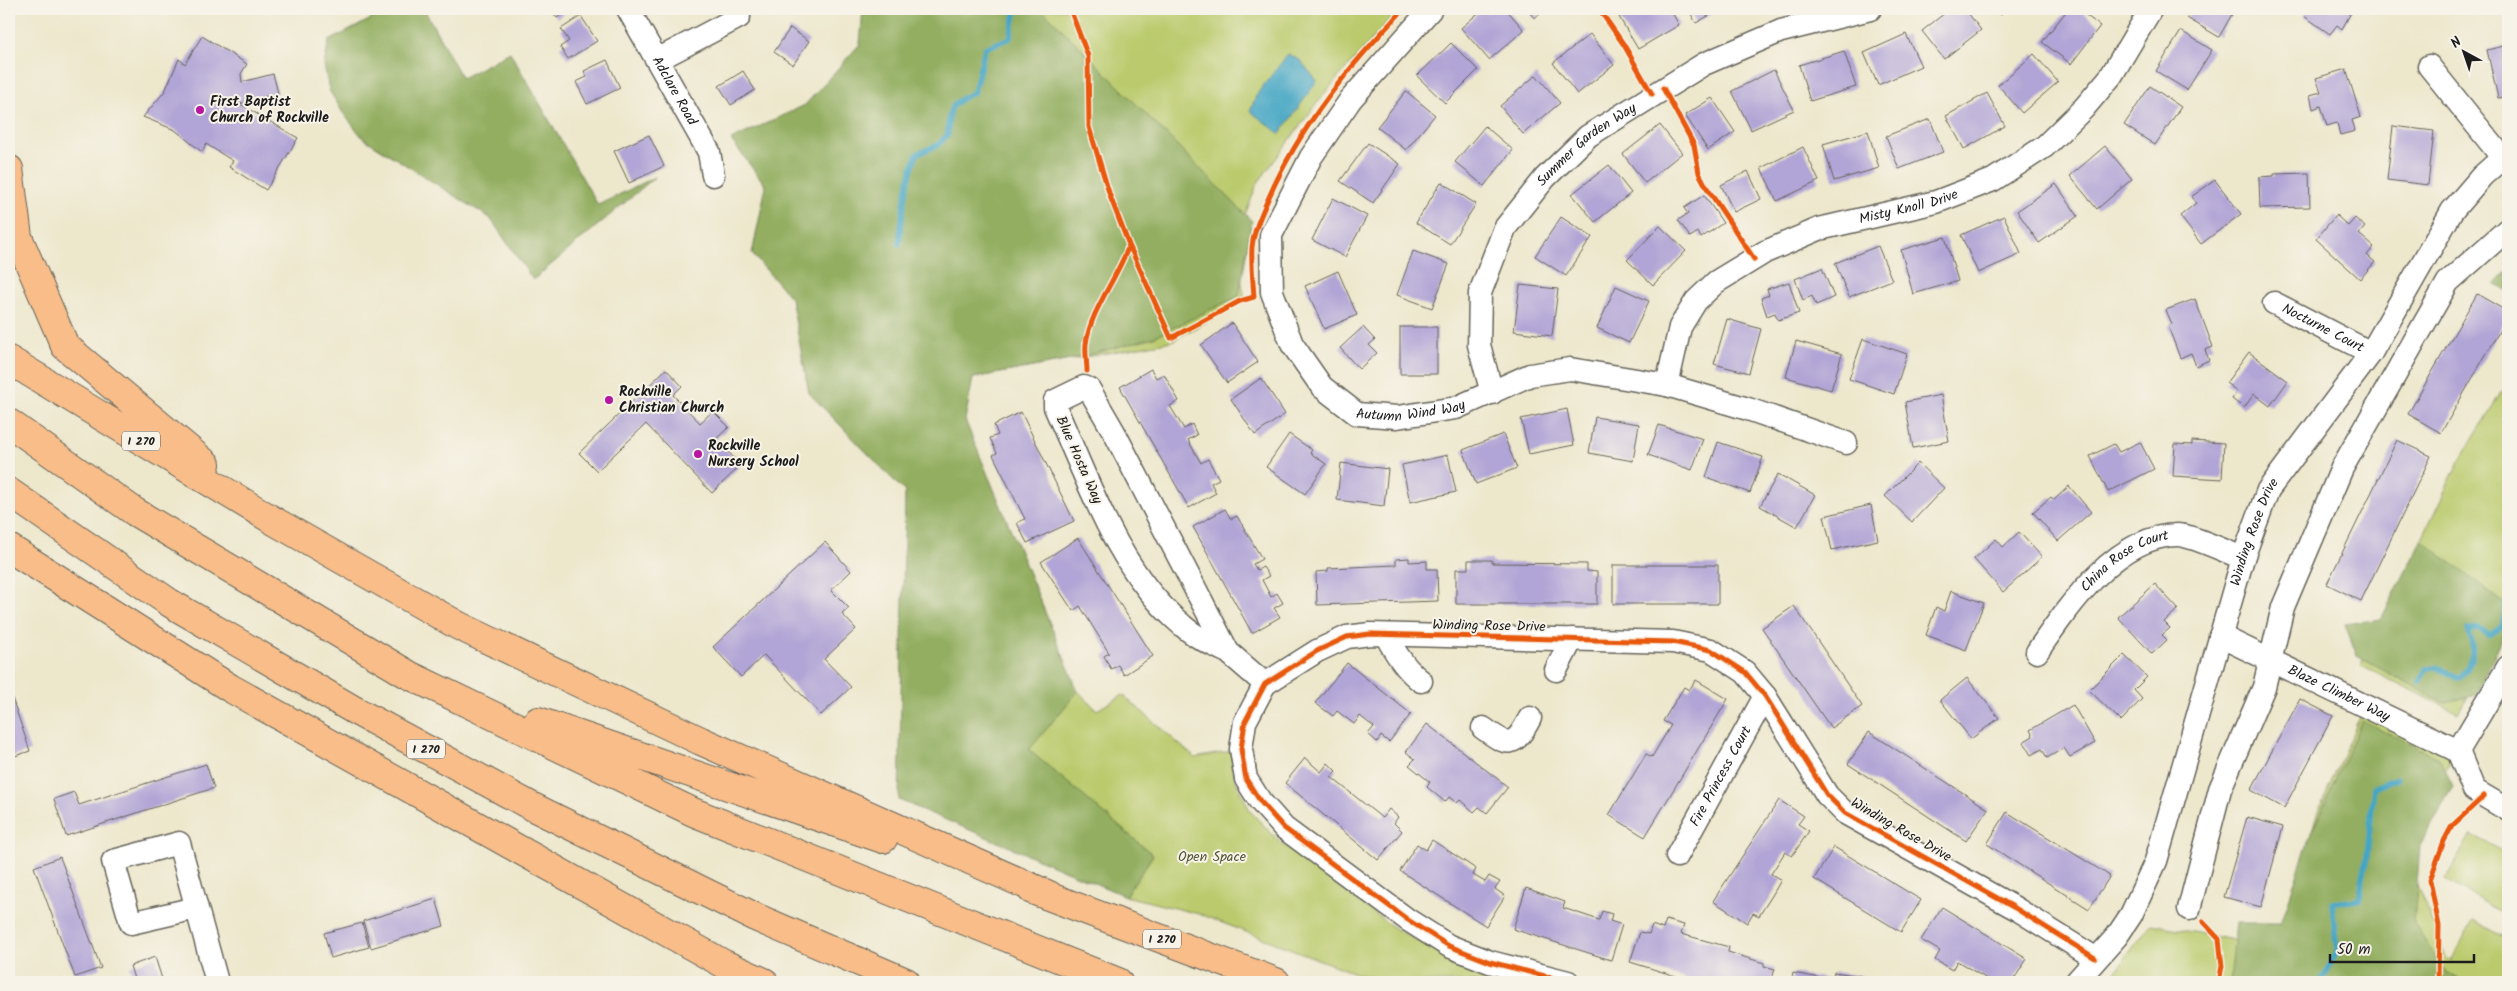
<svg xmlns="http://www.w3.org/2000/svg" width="2517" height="991" viewBox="0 0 2517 991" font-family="Kalam,sans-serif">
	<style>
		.green { fill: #baca6c; stroke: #6b7344 }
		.forest { fill: #93ae60; stroke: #58653e }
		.water { fill: #44a6c4; stroke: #306170 }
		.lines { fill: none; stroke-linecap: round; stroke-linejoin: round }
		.stream { stroke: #44a6c4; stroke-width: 5.5 }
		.building { fill: #b1a4d6 }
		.minor-casing { stroke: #65635a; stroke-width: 25 }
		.highway-casing { stroke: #65635a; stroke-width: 30 }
		.minor { stroke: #fff; stroke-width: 22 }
		.highway { stroke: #f8bd88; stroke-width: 28 }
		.cycleway-casing { stroke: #f7f3e8; stroke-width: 8 }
		.cycleway { stroke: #e8590c; stroke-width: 5 }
		.poi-dot { fill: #b5179e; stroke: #f7f3e8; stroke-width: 2 }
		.labels { text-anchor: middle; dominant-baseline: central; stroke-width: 4; stroke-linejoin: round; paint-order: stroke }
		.shield { fill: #f7f3e8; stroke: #5e5c59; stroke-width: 1 }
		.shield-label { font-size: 12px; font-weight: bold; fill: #1c1c1c }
		.street-label { font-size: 14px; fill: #1c1c1c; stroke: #f7f3e8 }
		.poi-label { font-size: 14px; font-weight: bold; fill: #1c1c1c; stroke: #f7f3e8; text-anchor: start }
		.park-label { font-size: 14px; fill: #535938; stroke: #f7f3e8 }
	</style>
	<rect width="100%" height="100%" fill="#f7f3e8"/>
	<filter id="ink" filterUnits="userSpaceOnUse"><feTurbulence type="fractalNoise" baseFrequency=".02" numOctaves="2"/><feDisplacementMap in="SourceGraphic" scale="10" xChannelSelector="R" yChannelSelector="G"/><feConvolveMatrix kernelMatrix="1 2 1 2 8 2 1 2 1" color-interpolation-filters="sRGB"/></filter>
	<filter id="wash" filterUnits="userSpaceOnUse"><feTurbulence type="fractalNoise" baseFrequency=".0096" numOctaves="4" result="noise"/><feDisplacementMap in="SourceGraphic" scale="20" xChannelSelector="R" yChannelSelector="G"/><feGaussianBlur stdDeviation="1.12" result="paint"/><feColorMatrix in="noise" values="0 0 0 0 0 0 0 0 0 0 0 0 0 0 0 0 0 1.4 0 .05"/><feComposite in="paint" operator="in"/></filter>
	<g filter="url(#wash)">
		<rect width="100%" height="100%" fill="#ede7cc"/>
		<path class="green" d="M1023 9H1399L1323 95 1257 184 1244 218 1240 271 1245 300 1172 341 973 378Z
			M2508 381V623L2458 713 2361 666 2459 461Z
			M1078 691 1097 710 1123 695 1195 758 1232 751V770L1239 789 1251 812 1281 843 1394 928 1456 962 1511 982H1389L1357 974 1199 914 1125 896 1153 855 1028 750Z
			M2361 714 2453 756 2402 848 2447 959 2451 961 2473 920 2508 939V982H2107L2151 924 2285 950 2307 846 2317 814Z
			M2471 834 2508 854V916L2445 880Z"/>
		<path class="forest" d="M390 9H424L462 78 510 52 598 205 655 177 533 280 490 218 363 138 343 113 329 90 324 65 329 41Z
			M863 9H1042L1252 221 1239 296 1154 337 1070 360 973 378 965 420 1078 691 1029 750 1153 855 1125 896 899 800 905 492 809 393 791 298 752 254 766 186 731 140 805 105 860 44Z
			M2508 271V291L2495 285Z
			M2422 540 2508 606V626L2476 695 2443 703 2357 656 2345 624 2381 619Z
			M2362 720 2439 758 2453 786 2420 845 2414 924 2445 971 2465 982H2230L2236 923H2281L2311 833Z"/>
		<path class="water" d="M1288 54 1300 60 1317 81 1280 134 1250 111 1257 94Z"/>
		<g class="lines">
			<path class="stream" d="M899 244C903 213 905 184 917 154L938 145 948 134C948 107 950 104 974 92L985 48 1010 38 1016 9
				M2419 682 2427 668 2437 667 2459 679C2473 666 2476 648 2468 630L2478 628 2489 635 2502 627 2508 597
				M2320 982 2337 952 2332 903 2359 900 2367 856 2374 787 2397 778"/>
		</g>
		<g id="blocks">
			<path class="building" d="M550 9H570L557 18Z
				M1483 9 1487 13 1492 9H1506L1524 30 1489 60 1461 28Z
				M1527 9H1548L1534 18Z
				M1633 9H1670L1679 25 1638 49 1619 17Z
				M1688 9H1718L1719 10 1696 23Z
				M1950 9H1965L1981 30 1944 59 1922 31Z
				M1993 9H2006L2001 15Z
				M2068 9H2078L2100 26 2071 64 2042 42Z
				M2192 9H2235L2219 37 2187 18Z
				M2310 9H2353L2342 29 2337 25 2330 34 2304 16Z
				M581 16 597 41 568 59 560 47 569 41 561 29Z
				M790 28 809 41 793 65 774 52Z
				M2181 31 2212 50 2187 90 2156 71Z
				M1590 34 1614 65 1577 94 1553 63Z
				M1906 34 1921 66 1878 85 1864 53Z
				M202 36 247 64 241 74 242 82 273 74 278 93 240 104 298 138 266 190 229 167 233 161 206 144 202 152 175 130 143 117 165 91 179 59 185 64Z
				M1451 43 1478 70 1445 103 1417 76Z
				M2508 45V96L2498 98 2487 50Z
				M1844 51 1856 87 1810 101 1799 65Z
				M2034 54 2058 82 2022 113 1998 85Z
				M607 60 620 88 587 104 576 82 587 77 584 71Z
				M2346 69 2361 117 2352 120 2355 131 2340 135 2337 123 2327 126 2321 106 2313 109 2310 95 2321 92 2316 78Z
				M1774 70 1794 110 1751 130 1732 91Z
				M743 71 755 90 731 105 719 86Z
				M1536 75 1560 103 1523 134 1500 106Z
				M2150 86 2181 107 2155 145 2124 125Z
				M1406 91 1435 115 1406 150 1377 127Z
				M1987 93 2005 126 1964 149 1946 116Z
				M1712 98 1735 132 1708 150 1685 115Z
				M1930 119 1943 152 1899 169 1886 136Z
				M1660 125 1682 153 1645 183 1623 154Z
				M1485 126 1513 150 1484 186 1455 162Z
				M2393 126 2434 131 2428 185 2387 180Z
				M1868 131 1879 168 1834 181 1823 144Z
				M649 135 664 166 629 183 614 151Z
				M1368 143 1400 164 1373 203 1340 181Z
				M2105 146 2132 179 2097 209 2070 176Z
				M1803 147 1819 181 1777 201 1761 168Z
				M1609 165 1631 193 1595 222 1572 194Z
				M1748 171 1761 199 1734 212 1721 185Z
				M2309 173 2310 207 2260 208 2259 177 2274 176V174Z
				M2215 180 2241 214 2201 244 2180 216 2196 203 2191 197Z
				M1441 182 1476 204 1450 244 1416 223Z
				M2056 184 2078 216 2039 243 2017 211Z
				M1704 195 1723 223 1701 238 1698 232 1690 237 1678 220 1688 214 1684 208Z
				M1333 198 1367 216 1345 257 1312 240Z
				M2336 215 2348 226 2355 218 2365 227 2359 234 2374 247 2367 255 2375 262 2360 279 2316 239Z
				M2004 216 2021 254 1978 273 1961 235Z
				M1561 217 1592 237 1566 276 1535 256Z
				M1660 226 1686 251 1653 285 1627 260Z
				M1945 237 1958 281 1913 294 1901 250Z
				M1878 246 1892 280 1849 297 1835 263Z
				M1413 251 1449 264 1432 308 1397 295Z
				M1822 268 1834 297 1816 305 1812 296 1803 300 1795 279Z
				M1338 271 1357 315 1324 329 1305 286Z
				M1789 282 1799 313 1778 320 1775 313 1767 316 1761 298 1769 295 1767 289Z
				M1520 285 1558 289 1552 336 1514 331Z
				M1616 286 1649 301 1629 343 1597 328Z
				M2477 294 2508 312V316L2441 433 2408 414Z
				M2195 299 2213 347 2205 350 2209 360 2196 366 2191 353 2180 358 2168 326 2172 324 2166 310Z
				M1727 319 1761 329 1749 373 1714 364Z
				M1232 323 1258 362 1227 383 1201 345Z
				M1363 327 1375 340 1369 345 1377 353 1359 369 1340 348Z
				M1400 327H1437V374H1400Z
				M1863 339 1907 354 1894 394 1849 379Z
				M1796 341 1842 354 1831 390 1786 377Z
				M2249 352 2288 381 2270 406 2254 394 2244 408 2232 399 2237 391 2226 383Z
				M666 369 682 386 673 395 700 423 713 411 729 427 716 439 741 465 712 493 646 424 597 471 579 453Z
				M1151 369 1156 378 1164 374 1179 401 1170 406 1184 429 1192 424 1197 435 1188 440 1201 463 1208 459 1219 479 1211 483 1216 493 1189 508 1120 387Z
				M1261 378 1285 414 1255 435 1231 399Z
				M1941 395 1949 441 1913 448 1905 402Z
				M1567 409 1574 445 1529 454 1521 419Z
				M1021 412 1074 521 1027 543 1017 523 1025 519 993 455 997 453 990 438 998 435 994 425Z
				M1595 417 1639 424 1633 461 1589 453Z
				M1659 425 1703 439 1692 470 1648 455Z
				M1289 434 1312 450 1310 453 1326 464 1305 494 1266 467Z
				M1503 434 1517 468 1476 484 1463 450Z
				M2397 440 2431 456 2361 601 2327 584Z
				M2192 441 2224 443 2222 479 2173 476 2175 444 2192 445Z
				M1718 442 1763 457 1750 493 1706 477Z
				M2140 442 2154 469 2108 492 2090 456 2114 444 2119 452Z
				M1448 455 1456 492 1410 502 1402 465Z
				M1341 463 1388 469 1384 506 1337 500Z
				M1918 463 1944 488 1912 522 1885 496Z
				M1778 474 1815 495 1797 527 1760 506Z
				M2069 486 2091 512 2058 541 2033 512 2051 497 2054 500Z
				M1871 505 1878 540 1832 550 1824 516Z
				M1225 509 1231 519 1237 516 1262 559 1253 564 1257 570 1263 567 1269 576 1262 580 1271 597 1277 593 1283 603 1274 608 1280 617 1252 633 1193 527Z
				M2019 532 2042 557 2003 592 1974 559 1996 539 2003 547Z
				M1078 538 1153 656 1124 675 1118 665 1111 669 1104 656 1109 653 1080 606 1073 611 1041 562Z
				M825 542 851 571 831 590 849 608 842 614 856 629 824 659 851 687 821 715 764 655 741 677 713 647Z
				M1409 558V562L1427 561V569H1437L1438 601 1317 605 1316 572 1328 571V568L1396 565V559Z
				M1468 560H1492V563L1587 564V571L1597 572V604H1456V569H1468Z
				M1613 565H1718V604H1613Z
				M2155 584 2178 609 2164 622 2170 628 2162 635 2167 640 2152 654 2118 617Z
				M1951 591 1984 603 1966 650 1926 635 1936 607 1944 611Z
				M1794 606 1862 706 1831 728 1762 628Z
				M2124 655 2147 677 2134 690 2142 699 2121 721 2089 690Z
				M1347 663 1411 714 1389 742 1381 736 1377 742 1368 734 1374 727 1360 716 1354 724 1337 711 1333 716 1315 703Z
				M1967 678 1999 718 1971 739 1940 700Z
				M1696 680 1728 699 1645 837 1609 815 1646 754 1652 757 1671 725 1663 721 1684 687 1689 690Z
				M9 689 30 751 9 758Z
				M2300 699 2333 716 2284 808 2251 790Z
				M2073 705 2095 743 2070 757 2064 748 2047 758 2042 749 2031 755 2023 742 2033 736 2030 730Z
				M1427 724 1508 787 1487 813 1479 807 1474 812 1460 800 1457 803 1449 797 1445 802 1427 787 1430 782 1409 765 1415 759 1406 752Z
				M1869 732 1988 809 1966 841 1848 764Z
				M1305 758 1321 772 1328 763 1336 771 1331 777 1382 818 1389 809 1398 817 1394 823 1402 831 1378 860 1285 783Z
				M206 764 214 788 66 836 54 799 74 792 79 805Z
				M1779 800 1804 816 1798 824 1809 831 1792 856 1785 852 1771 874 1781 880 1773 894 1759 916 1753 913 1747 923 1713 901Z
				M2007 812 2110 876 2089 909 1987 844Z
				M2247 817 2283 827 2261 907 2224 897Z
				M1432 840 1476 869 1473 875 1485 882 1489 876 1500 882 1495 889 1505 896 1486 926 1400 871 1417 844 1426 850Z
				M1834 847 1921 900 1901 932 1814 879Z
				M60 857 101 968 75 977 34 867Z
				M1526 888 1565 902 1563 908 1599 920 1602 911 1612 914 1610 921 1622 925 1611 960 1513 929Z
				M436 899 444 926 371 948 363 921Z
				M1942 907 2027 959 2012 982H1992L1957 961 1952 970 1935 960 1940 951 1921 940Z
				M1666 920 1684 925 1681 934 1729 947 1728 952 1764 963V966L1775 969 1771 982H1695L1630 962 1640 932 1649 934 1652 925 1663 929Z
				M362 923 369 947 331 958 324 933Z
				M155 957 163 982H135L130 966Z
				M9 969 13 982H9Z
				M1834 972 1861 976 1887 982H1791L1793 973 1832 980Z"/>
		</g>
	</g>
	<g filter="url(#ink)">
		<use href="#blocks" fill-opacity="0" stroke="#65635a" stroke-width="1"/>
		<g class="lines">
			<g class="minor-casing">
				<g id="minor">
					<path id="s1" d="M628 9 709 152 713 175"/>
					<path id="s2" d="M1431 9 1351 99 1311 157 1271 235 1272 292 1292 344 1322 387 1357 414 1397 417 1456 408 1530 375 1570 369 1667 385 1748 409 1846 443"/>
					<path d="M657 60 739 17"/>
					<path d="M2429 66 2502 157"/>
					<path id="s3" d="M2274 303 2371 353"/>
					<path id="s4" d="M1667 385 1680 327 1696 301 1716 282 1765 252 1819 229 1936 202 1993 180 2044 147 2084 108 2111 76 2151 9"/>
					<path id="s5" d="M1492 393 1479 345 1480 293 1505 228 1545 178 1588 136 1704 64 1781 31 1870 9"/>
					<path d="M1386 635C1395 653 1405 669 1421 681"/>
					<path id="s6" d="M2220 636 2458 751 2508 667"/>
					<path d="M1228 652C1211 644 1195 637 1182 625 1117 570 1089 482 1055 407V401L1084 387 1089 389 1114 432 1228 652 1265 684"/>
					<path id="s7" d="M2037 652C2068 607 2116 535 2178 535 2191 535 2229 553 2243 558"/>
					<path d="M1556 670 1572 639"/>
					<path d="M1483 728C1509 747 1514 748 1530 718"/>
					<path d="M2458 751 2474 790 2508 810"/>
					<path id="s8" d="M1677 856 1765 696"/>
					<path d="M196 908 131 923 113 861 179 843 217 982"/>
					<path d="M2189 909 2220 789 2264 687 2283 607 2342 468 2448 282 2508 229"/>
					<path d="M1568 982 1490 962 1449 946 1408 920 1284 828 1260 801 1246 779 1241 749 1245 722 1265 684 1317 651 1347 637 1370 634 1673 642 1711 650 1745 672 1765 696 1827 795 1845 813 2015 908 2095 958"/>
					<path id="s9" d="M2076 982 2117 936 2131 915 2156 861 2243 558 2268 490 2371 353 2452 211 2482 176 2508 153"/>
				</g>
			</g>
			<g class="highway-casing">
				<path id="highway" d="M9 169 18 237 65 346 206 464
					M9 360 274 521 459 626 701 741 1049 895
					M9 423 135 512 409 675 693 812 1118 982
					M9 492 170 603 354 710 531 806 755 917 906 982
					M9 548 230 688 724 964 764 982
					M538 721 883 839
					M1032 890 1276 982"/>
			</g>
			<use href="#minor" class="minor"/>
			<use href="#highway" class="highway"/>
			<g class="cycleway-casing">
				<path id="cycleway" d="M1070 9 1088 56 1089 127 1110 196 1129 245 1171 338 1240 301 1254 297C1253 281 1251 263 1252 247 1254 229 1262 213 1269 197 1300 126 1351 64 1404 9
					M1599 9 1624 45 1652 94
					M1663 88 1694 145 1699 173 1707 188 1754 259
					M1087 371C1087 363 1085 353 1086 344 1090 311 1118 277 1129 245
					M2203 922 2219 939 2222 966 2219 982
					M1568 982 1490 962 1449 946 1408 920 1284 828 1260 801 1246 779 1241 749 1245 722 1265 684 1317 651 1347 637 1370 634 1673 642 1711 650 1745 672 1765 696 1827 795 1845 813 2015 908 2095 958
					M2438 982 2439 926 2430 880 2444 841 2452 826 2484 796"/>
			</g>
			<use href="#cycleway" class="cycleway"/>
		</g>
	</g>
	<g class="poi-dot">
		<circle cx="200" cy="110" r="5"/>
		<circle cx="609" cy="400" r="5"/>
		<circle cx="698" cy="454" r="5"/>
	</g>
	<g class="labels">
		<g class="shield">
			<rect x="122" y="431.5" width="38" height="19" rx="4"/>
			<rect x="407" y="739.5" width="38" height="19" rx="4"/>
			<rect x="1143" y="929.5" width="38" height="19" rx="4"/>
		</g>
		<g class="shield-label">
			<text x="141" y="441">I 270</text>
			<text x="426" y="749">I 270</text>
			<text x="1162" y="939">I 270</text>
		</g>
		<g class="street-label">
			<text stroke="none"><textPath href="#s1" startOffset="94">Adclare Road</textPath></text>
			<text stroke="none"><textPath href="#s5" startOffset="289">Summer Garden Way</textPath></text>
			<text stroke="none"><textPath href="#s4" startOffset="326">Misty Knoll Drive</textPath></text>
			<text stroke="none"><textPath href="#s3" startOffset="55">Nocturne Court</textPath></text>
			<text stroke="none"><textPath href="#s2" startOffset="542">Autumn Wind Way</textPath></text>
			<text transform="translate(1079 460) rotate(66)">Blue Hosta Way</text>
			<text stroke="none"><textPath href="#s9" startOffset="490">Winding Rose Drive</textPath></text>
			<text stroke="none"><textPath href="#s7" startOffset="129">China Rose Court</textPath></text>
			<text transform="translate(1489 626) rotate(1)">Winding Rose Drive</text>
			<text stroke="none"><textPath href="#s6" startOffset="132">Blaze Climber Way</textPath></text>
			<text stroke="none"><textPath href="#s8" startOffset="91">Fire Princess Court</textPath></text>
			<text transform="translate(1901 830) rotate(30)">Winding Rose Drive</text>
		</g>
		<g class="poi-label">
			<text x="210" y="102">First Baptist<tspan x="210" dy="16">Church of Rockville</tspan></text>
			<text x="619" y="392">Rockville<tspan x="619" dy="16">Christian Church</tspan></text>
			<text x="708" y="446">Rockville<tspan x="708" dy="16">Nursery School</tspan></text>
		</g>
		<g class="park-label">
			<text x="1212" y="857">Open Space</text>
		</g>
	</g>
	<rect width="2517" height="991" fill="none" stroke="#f7f3e8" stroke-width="30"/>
	<g transform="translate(2464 52) rotate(320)" stroke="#f7f3e8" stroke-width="4" paint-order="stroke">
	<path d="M0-4L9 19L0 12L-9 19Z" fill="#1c1c1c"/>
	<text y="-8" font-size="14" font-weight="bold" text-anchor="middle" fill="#1c1c1c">N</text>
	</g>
	<path d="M2330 954v8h144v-8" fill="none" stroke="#1c1c1c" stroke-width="2.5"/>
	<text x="2337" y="954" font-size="15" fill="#1c1c1c" stroke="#f7f3e8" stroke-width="4" paint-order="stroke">50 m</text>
</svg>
